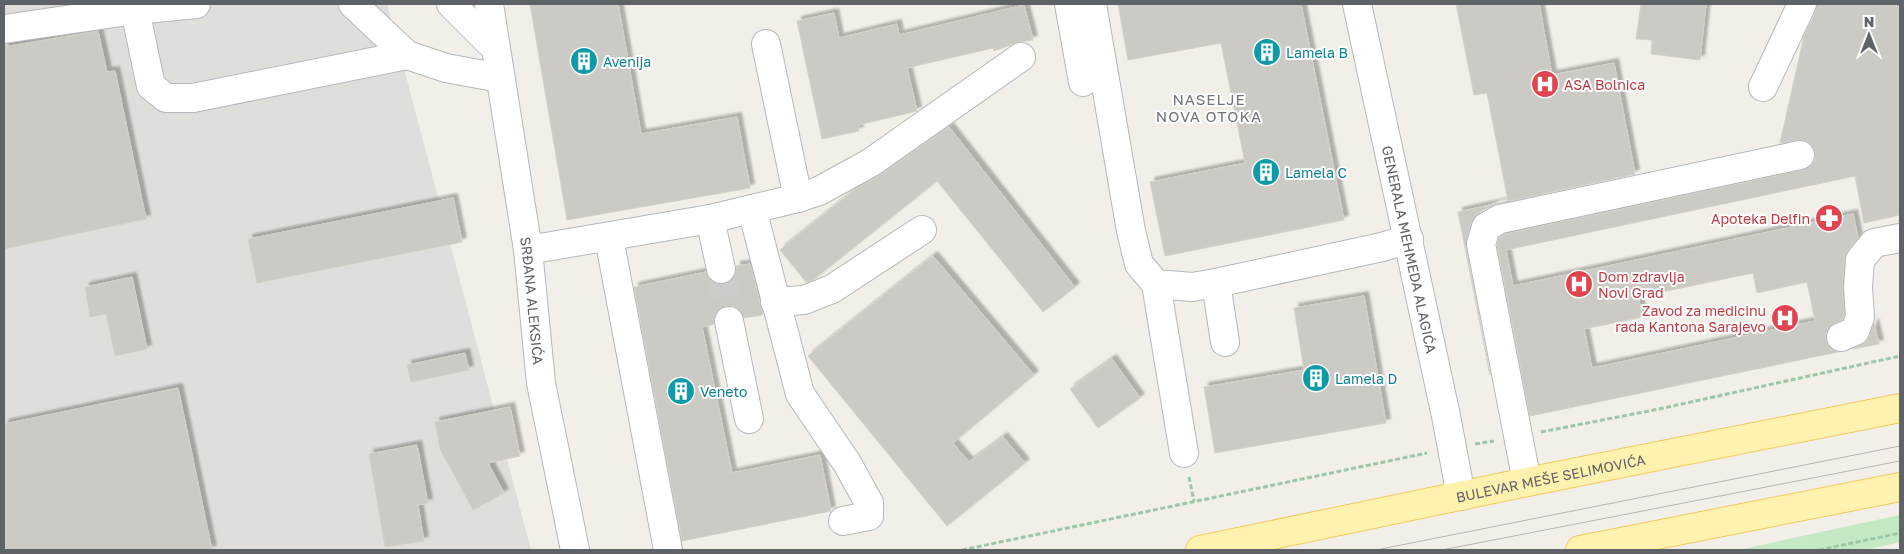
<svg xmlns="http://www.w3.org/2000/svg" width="1904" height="554" viewBox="0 0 1904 554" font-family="'Golos Text',sans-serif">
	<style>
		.industrial { fill: #e0deda }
		.green { fill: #c5e8c5 }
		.building { fill: #cccac5; stroke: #d6d1c6; fill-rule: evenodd; filter: url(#shadow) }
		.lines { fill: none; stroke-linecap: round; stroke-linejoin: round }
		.minor-tunnel { stroke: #ccccc8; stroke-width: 28; stroke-dasharray: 28 14; stroke-linecap: butt }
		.minor-casing { stroke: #b5b8bc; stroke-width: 30 }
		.major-casing { stroke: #f2c960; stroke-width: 30 }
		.path { stroke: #9cc7a9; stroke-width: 3; stroke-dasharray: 5 2.5; stroke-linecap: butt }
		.minor { stroke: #fff; stroke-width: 28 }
		.major { stroke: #fff2af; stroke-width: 28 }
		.tram { stroke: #b6b7b8; stroke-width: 1 }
		.labels { text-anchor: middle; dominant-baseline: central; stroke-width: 4; stroke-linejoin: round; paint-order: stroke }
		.culture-label { font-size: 14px; fill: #0d838f; stroke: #fff; text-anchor: start }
		.health-label { font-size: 14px; fill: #be3a42; stroke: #fff; text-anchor: start }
		.street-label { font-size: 14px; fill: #5f6368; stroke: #fff }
		.neighbourhood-label { font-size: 15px; letter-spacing: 1px; fill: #70757a; stroke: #fff }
	</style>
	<defs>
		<filter id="shadow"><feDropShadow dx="4.5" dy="-4.5" stdDeviation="1" flood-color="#0004"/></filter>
	</defs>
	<rect width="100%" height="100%" fill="#f1efe8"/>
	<path class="industrial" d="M4 4H387L531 550H4Z"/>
	<path class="green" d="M1900 515V542L1865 550H1738Z"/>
	<path class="building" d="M530 4H618L641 134 737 117 750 188 567 220Z
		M1118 4H1301L1344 220 1165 256 1150 182 1245 163 1221 43 1128 60Z
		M1456 4H1539L1552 75 1614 63 1635 174 1496 204 1478 213 1471 222 1466 247 1490 375 1458 212 1508 201 1487 93 1474 95Z
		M1641 4H1706L1700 60 1651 54 1652 40 1636 39Z
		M1817 4H1886L1900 7V215L1864 223 1855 176 1506 250 1513 286 1853 214 1858 238 1848 250 1844 259 1842 288 1844 315 1843 319 1829 327 1825 336 1827 344 1831 349 1838 352 1530 416 1497 245 1499 237 1506 234 1803 170 1810 167 1815 160V152L1811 144 1804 140H1797L1780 143 1804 36 1816 11ZM1753 273 1757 293 1807 282 1815 321 1592 368 1584 329 1643 317 1638 297Z
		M1024 5 1033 40 1019 42 994 51 993 48 907 68 917 111 858 125 859 131 822 139 797 21 834 13 839 38 897 24 899 35Z
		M98 31 107 72 115 71 146 219 4 249V47Z
		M949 127 1075 287 1043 312 937 181 813 280 806 282 780 250 860 186 879 176Z
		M453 198 462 242 257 283 248 239Z
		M933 256 1034 375 953 443 969 462 1003 437 1025 463 947 526 808 356Z
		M750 264 763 315 744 318 740 310 733 306H726L718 310 714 317V324L702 327 732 473 820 455 831 511 682 541 634 287 706 272 710 280 716 284H724L732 280 736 274V266Z
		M132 277 147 349 115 356 106 314 90 317 85 287Z
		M1364 296 1386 423 1215 453 1204 387 1304 370 1294 308Z
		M1874 323 1879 344 1853 349 1867 341Z
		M465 353 469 370 411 382 407 365Z
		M1112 359 1140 398 1098 428 1070 389Z
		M178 388 212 550H4V424Z
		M510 407 520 456 488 463 504 493 473 510 440 449 435 422Z
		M417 445 428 503 418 505 424 541 385 547 369 454Z"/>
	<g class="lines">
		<path class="minor-tunnel" d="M721 269 729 321"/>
		<g class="minor-casing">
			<g id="minor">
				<path d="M133 4 135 10 196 4"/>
				<path d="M353 4 407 55 446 68 500 78"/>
				<path d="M451 4 496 49"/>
				<path id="s1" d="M489 4 528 250 541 383 575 550"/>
				<path d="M1069 4 1083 82"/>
				<path d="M1092 4 1131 231 1139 264 1156 284 1192 287 1216 283 1382 247 1409 239"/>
				<path id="s2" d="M1357 4 1446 416 1461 496"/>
				<path d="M4 29 135 10 151 86 166 98H193L407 55"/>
				<path d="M766 44 798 198"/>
				<path d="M1763 87 1802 4"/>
				<path d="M752 209 800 394 847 463 869 503V516L843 521"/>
				<path d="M710 219 721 269"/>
				<path d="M609 238 668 550"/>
				<path d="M528 250 710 219 798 198 819 191 870 163 1021 57"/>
				<path d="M1216 283 1225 342"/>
				<path d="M1156 284 1184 453"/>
				<path d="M775 302 804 300 832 289 922 230"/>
				<path d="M729 321 749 419"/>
				<path d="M1841 337 1855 331 1860 317 1858 287 1860 260 1874 243 1900 238"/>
				<path d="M1527 482 1481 244 1486 227 1500 219 1800 155"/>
			</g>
		</g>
		<g class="major-casing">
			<g id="major">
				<path id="s3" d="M1200 550 1527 482 1900 408"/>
				<path d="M1580 550 1900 487"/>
			</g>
		</g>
		<path class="path" d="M1541 432 1659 409 1900 356
			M1475 444 1494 441
			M1189 477 1194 501
			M962 550 1427 453
			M1819 550 1900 533"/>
		<use href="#minor" class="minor"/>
		<use href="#major" class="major"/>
		<path class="tram" d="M1376 550 1900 446
			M1442 550 1900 461"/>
	</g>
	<defs>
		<g id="building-disc" transform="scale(1.4375)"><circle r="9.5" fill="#0f9aa8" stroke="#fff"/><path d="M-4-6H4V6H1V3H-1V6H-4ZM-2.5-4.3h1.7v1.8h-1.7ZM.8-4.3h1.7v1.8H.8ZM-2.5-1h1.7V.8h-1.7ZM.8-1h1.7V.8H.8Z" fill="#fff"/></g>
		<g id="hospital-disc" transform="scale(1.4375)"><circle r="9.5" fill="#e0444e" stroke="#fff"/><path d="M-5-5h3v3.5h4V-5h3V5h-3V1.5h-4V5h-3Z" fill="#fff"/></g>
		<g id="pharmacy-disc" transform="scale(1.4375)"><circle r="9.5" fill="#e0444e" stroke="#fff"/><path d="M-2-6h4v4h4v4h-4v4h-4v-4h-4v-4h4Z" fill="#fff"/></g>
	</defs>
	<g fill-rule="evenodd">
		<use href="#building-disc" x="1267" y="52"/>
		<use href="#building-disc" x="584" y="61"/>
		<use href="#hospital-disc" x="1545" y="84"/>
		<use href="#building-disc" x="1266" y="172"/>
		<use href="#pharmacy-disc" x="1829" y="218"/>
		<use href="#hospital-disc" x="1579" y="284"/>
		<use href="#hospital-disc" x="1785" y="318"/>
		<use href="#building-disc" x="1316" y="378"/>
		<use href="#building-disc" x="681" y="391"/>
	</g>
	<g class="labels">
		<g class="culture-label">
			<text x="1286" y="52">Lamela B</text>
			<text x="603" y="61">Avenija</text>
			<text x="1285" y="172">Lamela C</text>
			<text x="1335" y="378">Lamela D</text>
			<text x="700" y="391">Veneto</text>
		</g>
		<g class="health-label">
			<text x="1564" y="84">ASA Bolnica</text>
			<text x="1810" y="218" text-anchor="end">Apoteka Delfin</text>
			<text x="1598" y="276">Dom zdravlja<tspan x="1598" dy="16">Novi Grad</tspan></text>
			<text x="1766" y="310" text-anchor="end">Zavod za medicinu<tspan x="1766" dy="16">rada Kantona Sarajevo</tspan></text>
		</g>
		<g class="street-label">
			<text stroke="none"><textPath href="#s2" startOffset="251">GENERALA MEHMEDA ALAGIĆA</textPath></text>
			<text stroke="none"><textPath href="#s1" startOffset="300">SRĐANA ALEKSIĆA</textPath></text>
			<text stroke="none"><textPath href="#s3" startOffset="358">BULEVAR MEŠE SELIMOVIĆA</textPath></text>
		</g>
		<g class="neighbourhood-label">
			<text x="1209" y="99">NASELJE<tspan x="1209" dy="17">NOVA OTOKA</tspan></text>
		</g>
	</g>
	<rect width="1904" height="554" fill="none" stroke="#5f6368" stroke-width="10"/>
	<g transform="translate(1869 35)" stroke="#ffffff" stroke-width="4" paint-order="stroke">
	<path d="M0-4L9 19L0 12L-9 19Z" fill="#5f6368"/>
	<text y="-8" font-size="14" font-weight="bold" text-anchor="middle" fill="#5f6368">N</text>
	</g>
</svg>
